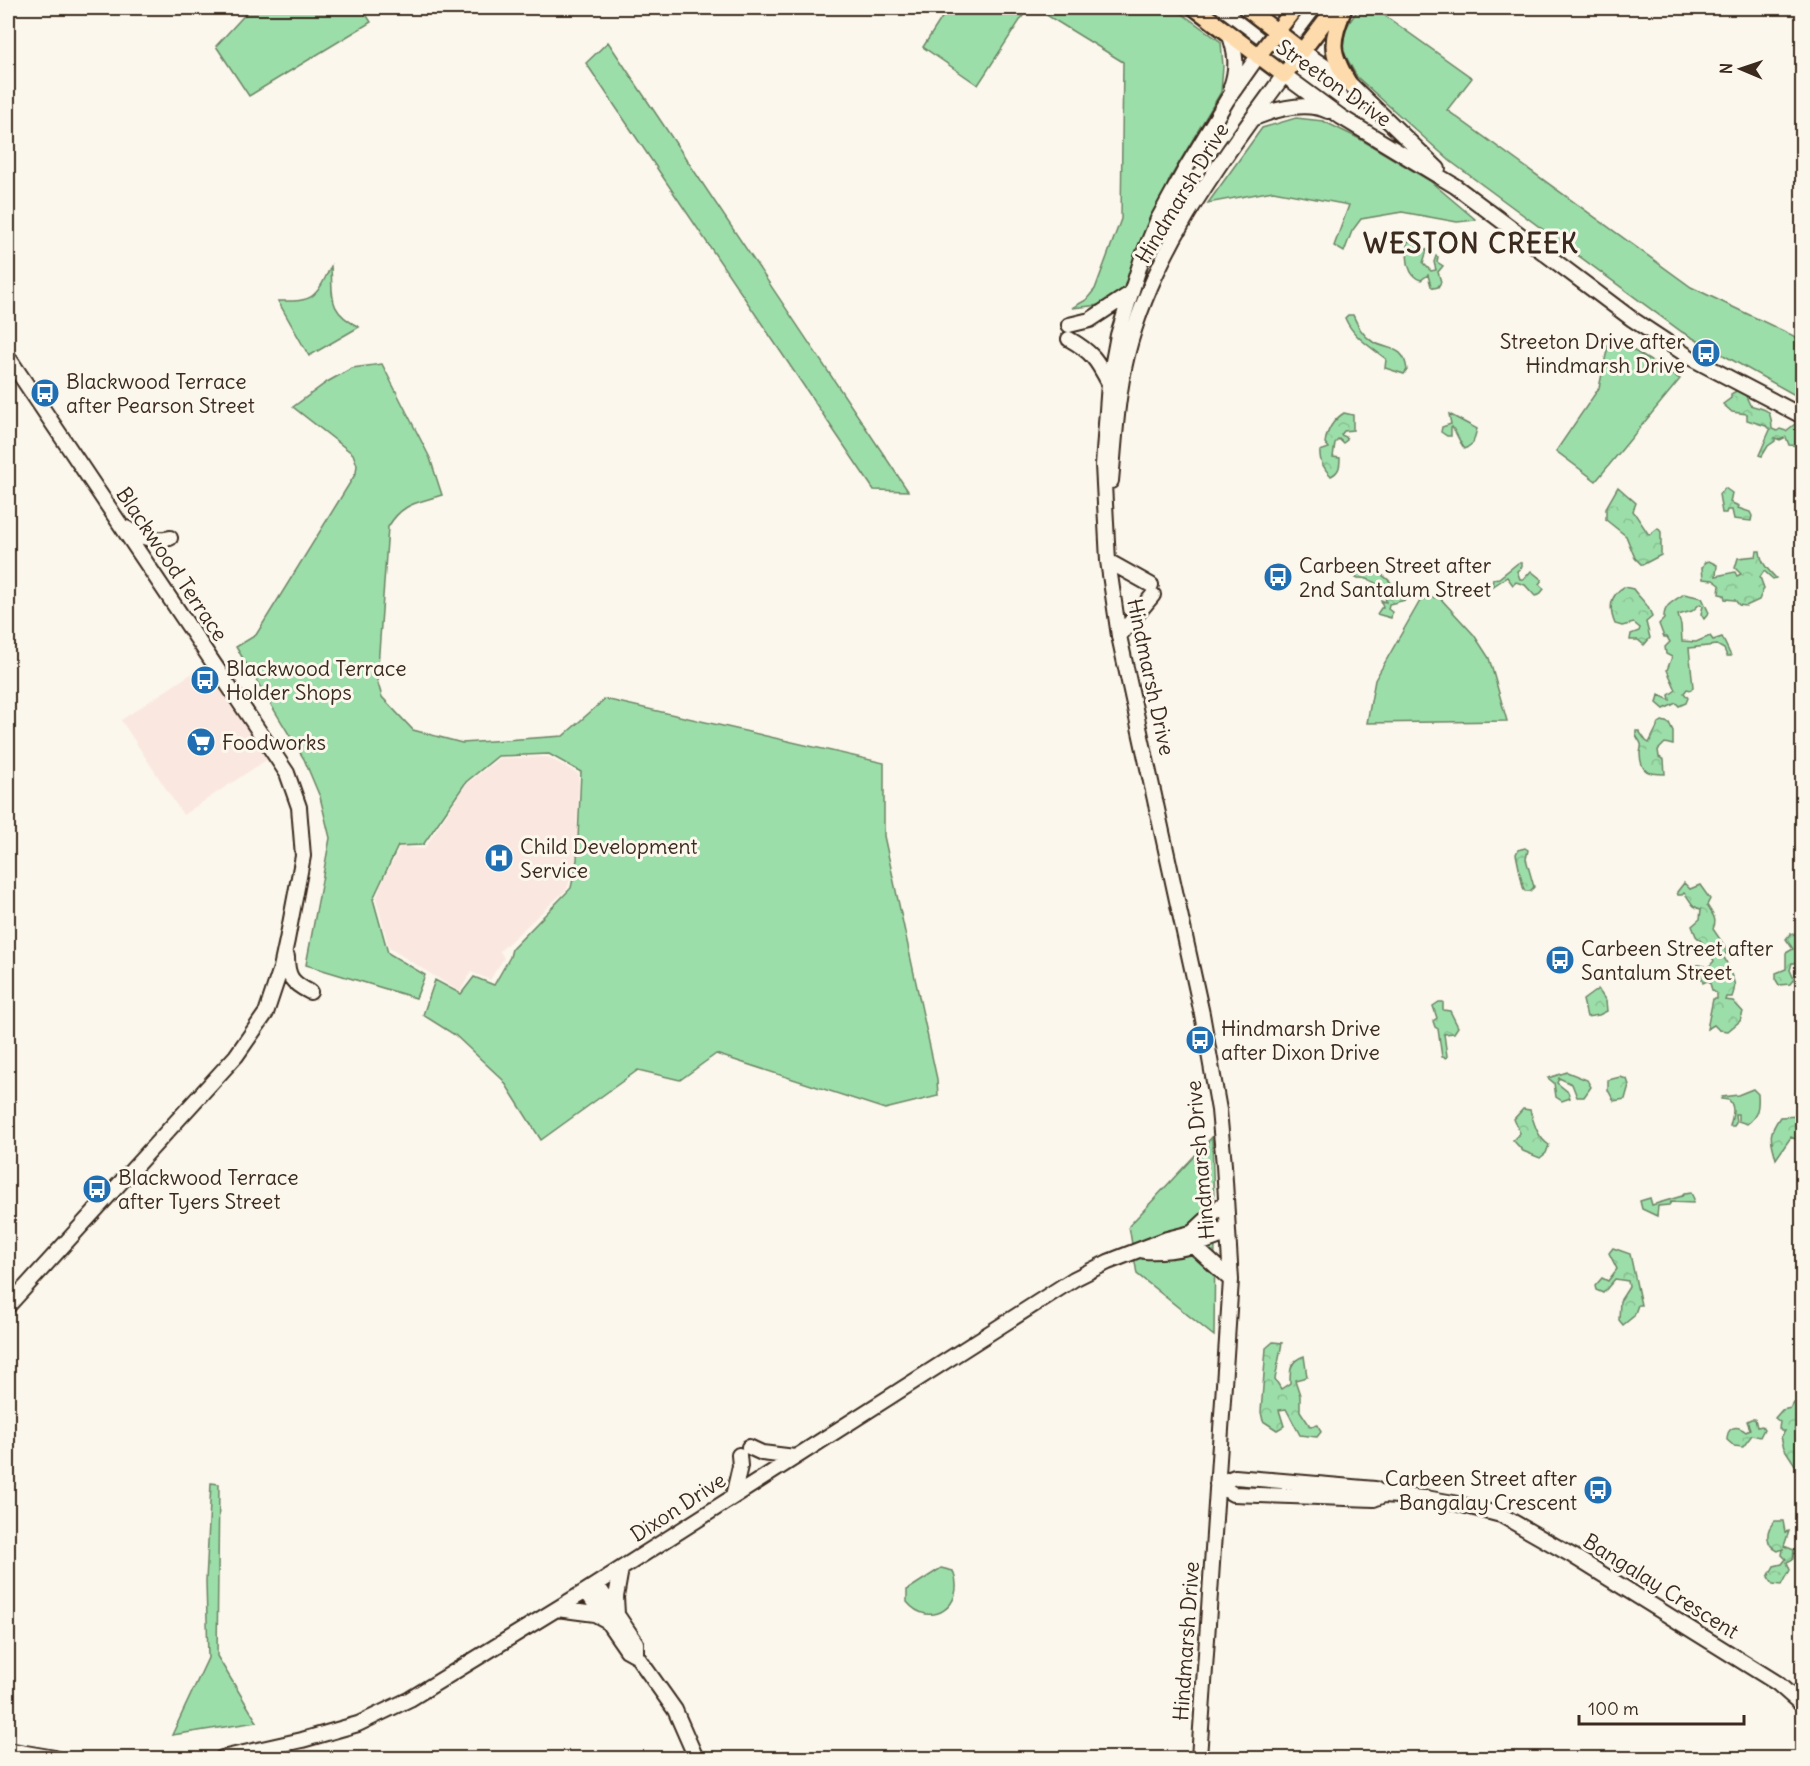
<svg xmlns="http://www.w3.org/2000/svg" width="1810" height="1766" viewBox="0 0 1810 1766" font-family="Delius,sans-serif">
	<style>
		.built { fill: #fae8e0 }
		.green { fill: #9cdea9; stroke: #6c8464; stroke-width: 1.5 }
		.forest { fill: url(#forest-crowns); stroke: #6c8464; stroke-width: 1.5 }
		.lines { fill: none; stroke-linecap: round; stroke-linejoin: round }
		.secondary-casing { stroke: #3b2a1e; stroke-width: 18 }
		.primary-casing { stroke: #3b2a1e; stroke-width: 20 }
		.secondary { stroke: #fbf7ec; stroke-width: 14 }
		.primary { stroke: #fedbac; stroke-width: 15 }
		.labels { text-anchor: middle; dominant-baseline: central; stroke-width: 6; stroke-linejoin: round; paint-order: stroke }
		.street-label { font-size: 21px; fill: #3b2a1e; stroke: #fbf7ec }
		.poi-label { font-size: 21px; fill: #3b2a1e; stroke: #fbf7ec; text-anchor: start }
		.district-label { font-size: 27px; font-weight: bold; letter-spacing: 1.5px; fill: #3b2a1e; stroke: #fbf7ec }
	</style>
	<defs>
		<pattern id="forest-crowns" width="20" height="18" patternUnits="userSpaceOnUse" patternTransform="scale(1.5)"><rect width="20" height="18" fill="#9cdea9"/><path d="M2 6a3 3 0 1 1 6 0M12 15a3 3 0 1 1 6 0" fill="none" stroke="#87bf91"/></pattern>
	</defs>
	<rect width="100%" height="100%" fill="#fbf7ec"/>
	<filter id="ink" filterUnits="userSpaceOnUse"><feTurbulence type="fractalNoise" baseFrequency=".0167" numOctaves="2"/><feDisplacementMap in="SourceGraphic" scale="12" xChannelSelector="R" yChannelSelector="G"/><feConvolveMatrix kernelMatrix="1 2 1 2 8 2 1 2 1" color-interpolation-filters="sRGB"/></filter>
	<g filter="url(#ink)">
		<path class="built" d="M206 664 268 759 183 815 121 720Z
			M548 757 579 774 576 860 567 889 500 951 504 958 490 980 471 972 460 992 389 948 376 899 381 885 400 847 424 849 466 784 500 758Z"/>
		<path class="green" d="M251 8H362L371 22 249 96 216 46Z
			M948 8H1028L978 85 923 47Z
			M1035 8H1174L1221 42 1223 66 1221 92 1170 178 1119 303 1072 308 1086 300 1095 289 1121 219 1123 62Z
			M1359 8H1374L1472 78 1447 110 1691 287 1802 340V399L1682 332 1450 161 1357 77 1343 51 1345 29Z
			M608 42 908 491 874 490 586 63Z
			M1296 118 1323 121 1360 139 1430 181 1476 220 1457 222 1402 212 1361 219 1352 231 1344 252 1334 246 1349 205 1273 191 1208 203 1262 128Z
			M1408 241 1414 242 1427 250 1423 263 1431 271 1436 270 1434 262 1436 256 1438 257 1437 262 1443 266 1438 272 1441 282 1438 287 1434 288 1431 286 1428 275 1421 280C1406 276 1407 256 1407 243Z
			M331 266C333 297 327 311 359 327L309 356 278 301C315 302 316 297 331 266Z
			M1348 315H1353C1358 326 1362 335 1373 342 1390 351 1404 345 1407 370L1404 374 1385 368 1386 359C1370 346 1353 337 1345 318Z
			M1610 336 1680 379 1596 481 1556 451 1599 388Z
			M382 364 430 458 442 495C418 503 403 502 388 527L377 680 382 697 413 730 462 743 563 736 605 699 884 763V836L937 1079 938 1096 885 1109 716 1054 680 1080 638 1070 541 1140 503 1080 455 1035 423 1015 435 980 461 994 474 977 494 985 510 957 512 949 571 888 577 860 581 772 549 754 498 756 466 782 423 845 398 846 373 899 388 953 425 975 416 998 306 965 330 838 320 797 304 759 236 647 256 635 356 473 357 465 353 454 293 407 327 382 352 368Z
			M1449 414 1477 429 1473 443 1465 449C1459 442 1458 435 1452 427L1451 428V436H1447L1441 432 1442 427 1451 424Z
			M1518 563H1522V567L1517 571 1520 579H1524L1531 571 1542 580 1539 584 1544 589 1539 595 1535 596 1525 585 1516 582 1513 585 1507 577 1492 587 1493 579 1499 578Z
			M1684 594 1702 598 1709 613 1704 619 1701 614 1703 606 1700 604 1692 611 1678 615 1681 625 1682 641 1696 642 1710 636 1713 640 1722 637 1731 656H1727L1724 649 1717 645 1689 648 1693 687 1691 690 1687 689 1684 693 1688 698 1686 703 1679 706 1676 703 1664 709 1657 703 1659 695 1670 700 1669 695 1676 690 1667 670 1672 657 1666 654 1665 647 1670 642 1667 637H1664L1659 624 1664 619C1663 605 1674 601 1684 594Z
			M1428 597 1440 598 1474 635 1489 658 1507 721 1367 723 1375 680 1420 601Z
			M1567 1072 1587 1080 1591 1087 1584 1097H1577L1572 1084 1559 1078 1557 1083 1568 1092 1570 1098 1562 1101 1556 1097 1554 1083 1548 1078Z
			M1753 1089 1758 1094C1759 1107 1758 1116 1747 1124L1738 1121V1114H1735L1736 1123 1734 1126H1730C1732 1117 1736 1108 1729 1100L1721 1099 1722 1097 1738 1095Z
			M1212 1137 1215 1236 1214 1336 1137 1274 1129 1226Z
			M1691 1193 1694 1199 1693 1203 1671 1202 1669 1205 1658 1206 1657 1216 1642 1209 1640 1201 1650 1198 1652 1205 1682 1196 1684 1194Z
			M211 1483 219 1484 217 1656 257 1722 172 1735 208 1658 206 1581Z
			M941 1568 953 1571C967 1606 930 1630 907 1602V1590Z"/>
		<path class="forest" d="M1738 390 1745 394 1750 405C1767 411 1771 407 1772 429L1777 431 1780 429 1786 431 1795 424 1802 426V446L1789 445 1786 437 1780 440 1775 438V441L1768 446 1762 456 1759 455 1770 430 1766 426 1747 420V414L1732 412 1723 404 1731 398V394Z
			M1344 413 1353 415V430L1344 431 1341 435 1346 437 1347 440 1343 443 1339 439 1335 443 1333 457 1340 458C1340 467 1339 472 1331 476 1324 469 1319 460 1320 451L1329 448 1325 443C1327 430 1333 420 1344 413Z
			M1618 487 1636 503 1633 511 1649 535 1658 528 1661 532V555L1642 565 1635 558 1626 536 1606 520V508Z
			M1725 488 1732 493 1730 502 1739 506 1738 508 1750 512 1752 516 1751 521 1734 519 1732 510H1727L1726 513H1722L1719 494Z
			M1757 551H1760C1761 563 1768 570 1776 578L1773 579 1764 571 1760 577 1764 588 1759 600 1746 606 1739 605 1735 600 1725 599 1724 595 1719 594 1720 585 1713 580 1703 579 1702 568 1705 562 1709 561 1717 565 1716 576 1735 572 1737 576 1741 574 1735 568 1738 558 1756 556Z
			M1367 569C1380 573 1388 577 1396 589L1403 588 1408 593 1405 600 1389 604 1388 609 1392 612 1391 618 1377 614 1381 608H1383L1381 600 1386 602C1385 585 1370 577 1356 578L1358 572Z
			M1624 587 1633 589C1640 599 1649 604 1652 617L1646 622 1650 638 1644 645 1638 640H1630L1631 634 1639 631 1640 628 1634 623 1622 626 1615 624C1609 610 1609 595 1624 587Z
			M1662 721 1669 723 1673 731V745L1665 743 1658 750 1659 757 1664 760 1665 774C1648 774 1641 773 1640 754 1640 750 1642 747 1641 744 1639 738 1635 738 1636 731H1639L1646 741 1649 743 1659 723Z
			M1525 848 1528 850 1526 859 1534 887 1530 891H1525L1523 887 1516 854 1518 850Z
			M1684 883 1690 889 1700 885 1710 899 1707 905C1712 914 1718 919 1713 929L1724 945 1726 953 1723 956C1727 961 1727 964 1729 970 1734 981 1737 984 1732 997H1726L1725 1000 1733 1001 1743 1012 1740 1021 1728 1031 1719 1030 1714 1025 1707 1029 1713 999H1717V994L1712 990 1709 980 1703 983 1698 965 1704 966 1706 970 1714 961 1712 957 1702 953 1700 947 1703 943 1696 936 1692 926 1700 919 1701 909C1690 907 1691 899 1684 893L1682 895H1678L1677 892Z
			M1790 934H1796L1802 940V963H1792L1790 970 1794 979 1790 984 1779 985 1776 980V973L1786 969V953L1793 949 1786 939Z
			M1598 989 1606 1001 1607 1011 1599 1015 1587 1017 1583 1000Z
			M1439 1002H1443V1010L1450 1011 1458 1027 1454 1033 1444 1034 1447 1056 1446 1058 1442 1057 1438 1029 1435 1027 1433 1021 1437 1018 1433 1006Z
			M1620 1077 1627 1079 1629 1085 1625 1099 1614 1101 1608 1090V1080Z
			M1523 1109 1530 1110C1534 1123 1537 1137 1549 1145L1546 1153 1540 1158 1523 1151 1513 1140 1520 1133 1514 1119Z
			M1800 1116 1802 1142 1791 1137 1776 1159C1771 1138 1767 1136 1780 1117Z
			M1613 1248 1630 1254 1641 1305H1638L1634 1316 1623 1325 1619 1320 1620 1301 1629 1287 1628 1281 1615 1279 1603 1293 1596 1290 1595 1286 1602 1278 1608 1281 1617 1269 1609 1253Z
			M1273 1342 1282 1343 1275 1379 1281 1389 1290 1383C1290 1369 1290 1361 1304 1356L1307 1377 1295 1380 1300 1395V1411L1310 1426 1318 1425 1321 1432 1317 1437 1300 1435 1286 1409 1279 1410 1284 1426 1277 1430 1263 1421 1261 1412 1266 1348Z
			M1794 1403 1802 1406V1422H1797L1795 1428 1802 1442V1466L1797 1468 1784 1448 1781 1437 1785 1431H1781L1779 1428 1780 1422 1775 1418 1782 1410 1791 1408Z
			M1751 1419H1755L1757 1427 1762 1426 1764 1429 1760 1437 1752 1435 1743 1447 1734 1446 1727 1440C1727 1427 1736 1424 1746 1432L1750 1429 1747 1421Z
			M1775 1521H1783L1785 1532 1789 1531 1784 1546 1794 1550 1793 1559 1787 1562 1790 1570 1782 1585 1773 1584 1768 1577 1774 1566 1782 1564 1786 1559 1782 1555 1783 1549 1778 1551C1765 1545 1765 1530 1775 1521Z"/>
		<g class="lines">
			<g class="secondary-casing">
				<path id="secondary" d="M1229 33C1236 53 1238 67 1231 87
					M1302 51 1348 82 1438 169
					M1254 118C1276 109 1305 101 1328 111
					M1069 325 1090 320 1131 293
					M1069 339C1092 352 1097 360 1109 383
					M8 357 287 773 299 807 303 856 287 940 281 968 266 1013 236 1056 8 1306
					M1111 481C1115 439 1117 396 1127 355 1153 250 1221 161 1284 75L1341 117 1455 186 1632 319 1691 358 1802 416
					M126 528C141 537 152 542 170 538
					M1108 561 1151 585
					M1119 636 1153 595
					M287 957C287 977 292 983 310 992
					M1194 1231 1226 1201
					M1195 1247 1231 1280
					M1144 1251C1175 1253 1199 1245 1228 1233
					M749 1447 762 1453 795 1457
					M1217 1484 1233 1494 1374 1499 1384 1495 1426 1498 1459 1504 1501 1515 1573 1556 1777 1683 1802 1705
					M1217 1484 1235 1477 1375 1489 1384 1495
					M733 1496 740 1466 739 1455
					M597 1585 636 1643V1655
					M586 1591 627 1650 636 1655 675 1710 696 1758
					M557 1609 595 1614 606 1620
					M617 1614 616 1597 621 1569
					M8 1750 55 1758
					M222 1758 302 1740 358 1724 410 1699 586 1591 1074 1279 1108 1262 1167 1239 1211 1228 1228 1233
					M1199 1758 1231 1280 1224 1165 1219 1110 1202 1014 1119 636 1108 561 1103 465 1109 383 1118 335 1142 258 1158 219 1186 168 1227 100 1258 56"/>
			</g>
			<g class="primary-casing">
				<path id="primary" d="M1195 8 1284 75 1335 8
					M1246 8 1302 51
					M1344 8C1331 42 1329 50 1348 82
					M1258 56 1295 8"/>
			</g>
			<use href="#secondary" class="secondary"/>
			<use href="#primary" class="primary"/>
		</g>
	</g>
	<defs>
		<g id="bus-disc" transform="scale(1.5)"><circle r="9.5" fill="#1f6fb2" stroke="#fbf7ec"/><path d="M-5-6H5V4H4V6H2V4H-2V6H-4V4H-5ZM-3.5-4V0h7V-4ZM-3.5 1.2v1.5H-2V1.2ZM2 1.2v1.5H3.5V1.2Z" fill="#fff"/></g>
		<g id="supermarket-disc" transform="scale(1.5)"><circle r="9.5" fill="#1f6fb2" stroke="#fbf7ec"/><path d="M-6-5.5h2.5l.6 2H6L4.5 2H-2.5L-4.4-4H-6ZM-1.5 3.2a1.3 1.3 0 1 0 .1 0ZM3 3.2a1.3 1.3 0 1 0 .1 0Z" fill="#fff"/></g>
		<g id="hospital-disc" transform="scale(1.5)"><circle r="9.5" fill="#1f6fb2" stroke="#fbf7ec"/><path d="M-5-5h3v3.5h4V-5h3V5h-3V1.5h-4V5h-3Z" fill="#fff"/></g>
	</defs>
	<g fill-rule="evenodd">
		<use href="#bus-disc" x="1706" y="353"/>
		<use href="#bus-disc" x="45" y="393"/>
		<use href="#bus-disc" x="1278" y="577"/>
		<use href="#bus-disc" x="205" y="680"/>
		<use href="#supermarket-disc" x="201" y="742"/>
		<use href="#hospital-disc" x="499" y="858"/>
		<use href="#bus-disc" x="1560" y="960"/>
		<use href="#bus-disc" x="1200" y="1040"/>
		<use href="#bus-disc" x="97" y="1189"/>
		<use href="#bus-disc" x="1598" y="1490"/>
	</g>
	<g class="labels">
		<g class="street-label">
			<text transform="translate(1334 83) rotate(35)">Streeton Drive</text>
			<text transform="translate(1182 193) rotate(-59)">Hindmarsh Drive</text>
			<text transform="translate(172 564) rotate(56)">Blackwood Terrace</text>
			<text transform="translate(1151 677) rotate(78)">Hindmarsh Drive</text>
			<text transform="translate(1200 1160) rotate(-95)">Hindmarsh Drive</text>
			<text transform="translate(678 1507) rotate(-33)">Dixon Drive</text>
			<text transform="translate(1661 1586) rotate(32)">Bangalay Crescent</text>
			<text transform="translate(1186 1641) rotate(-86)">Hindmarsh Drive</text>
		</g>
		<g class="poi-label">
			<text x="1685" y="341" text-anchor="end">Streeton Drive after<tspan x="1685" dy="24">Hindmarsh Drive</tspan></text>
			<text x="66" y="381">Blackwood Terrace<tspan x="66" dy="24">after Pearson Street</tspan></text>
			<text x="1299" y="565">Carbeen Street after<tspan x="1299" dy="24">2nd Santalum Street</tspan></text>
			<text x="226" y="668">Blackwood Terrace<tspan x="226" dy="24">Holder Shops</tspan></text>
			<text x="222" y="742">Foodworks</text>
			<text x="520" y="846">Child Development<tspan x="520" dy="24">Service</tspan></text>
			<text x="1581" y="948">Carbeen Street after<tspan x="1581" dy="24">Santalum Street</tspan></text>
			<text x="1221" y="1028">Hindmarsh Drive<tspan x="1221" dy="24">after Dixon Drive</tspan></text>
			<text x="118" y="1177">Blackwood Terrace<tspan x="118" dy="24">after Tyers Street</tspan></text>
			<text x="1577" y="1478" text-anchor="end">Carbeen Street after<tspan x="1577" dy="24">Bangalay Crescent</tspan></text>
		</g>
		<g class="district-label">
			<text x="1471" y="243">WESTON CREEK</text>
		</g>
	</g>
	<rect width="1810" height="1766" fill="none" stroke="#fbf7ec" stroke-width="30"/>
	<rect x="15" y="15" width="1780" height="1736" fill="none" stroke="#3b2a1e" stroke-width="2" filter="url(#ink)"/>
	<g transform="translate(1741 69) rotate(272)" stroke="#fbf7ec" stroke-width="4.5" paint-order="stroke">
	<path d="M0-4.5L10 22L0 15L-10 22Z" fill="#3b2a1e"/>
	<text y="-9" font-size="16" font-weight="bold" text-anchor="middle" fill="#3b2a1e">N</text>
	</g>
	<path d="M1579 1715v9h165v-9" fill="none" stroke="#3b2a1e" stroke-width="3"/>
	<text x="1588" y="1715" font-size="18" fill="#3b2a1e" stroke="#fbf7ec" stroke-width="4.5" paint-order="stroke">100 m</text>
</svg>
